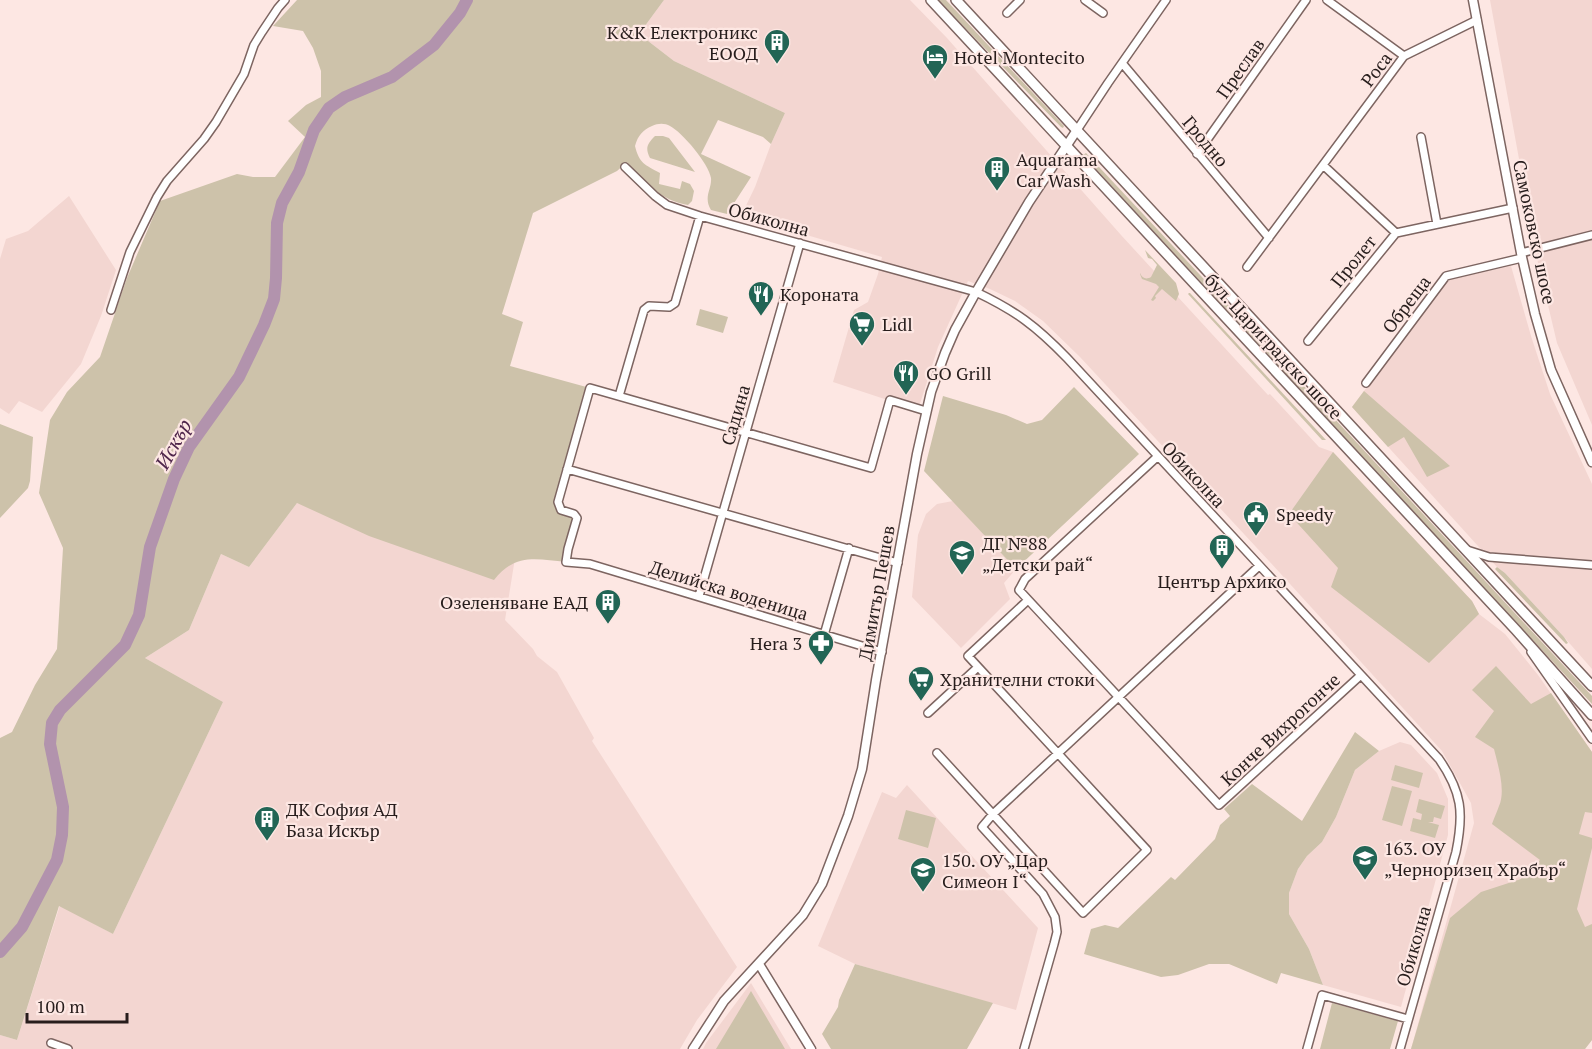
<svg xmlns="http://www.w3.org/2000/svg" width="1592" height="1049" viewBox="0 0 1592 1049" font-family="'PT Serif',serif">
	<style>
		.built { fill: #f3d6d1 }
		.green { fill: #cdc2aa }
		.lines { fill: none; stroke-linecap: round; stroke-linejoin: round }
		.river { stroke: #b293ad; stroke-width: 12 }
		.minor-casing { stroke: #7d6561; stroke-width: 10 }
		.major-casing { stroke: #7d6561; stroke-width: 11 }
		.highway-casing { stroke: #7d6561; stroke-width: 12 }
		.minor { stroke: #fff; stroke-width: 7 }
		.major { stroke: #fff; stroke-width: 8 }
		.highway { stroke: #fff; stroke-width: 9 }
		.labels { text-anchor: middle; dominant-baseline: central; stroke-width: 4.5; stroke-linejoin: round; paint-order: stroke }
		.poi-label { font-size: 18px; fill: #271d1c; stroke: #fde7e3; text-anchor: start }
		.street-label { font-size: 18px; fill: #271d1c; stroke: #fde7e3 }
		.water-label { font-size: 20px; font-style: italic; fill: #50274c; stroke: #fde7e3 }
	</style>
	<rect width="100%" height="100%" fill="#fde7e3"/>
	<path class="built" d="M664 0H910L947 38 1121 235 1268 395 1270 394 1319 447 1333 452 1472 601 1479 614 1505 634 1538 675 1592 752V1040L1585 1049H1411L1474 823 1471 803 1442 751 1269 561 1080 357 1043 321 1015 301 990 289 968 281 938 347 918 410 833 382 854 310 868 302 878 274 882 257 741 216 755 187 771 144 785 113 674 61 639 34Z
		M1490 0H1592V425L1557 343 1538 263Z
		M69 196 116 270 101 316 81 364 42 412 19 401 9 414 0 408V259L6 239 28 231Z
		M1511 266 1531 336 1550 394 1592 484V669L1564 637 1505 573 1497 567 1352 407 1447 280Z
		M953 501 1016 569 1004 583 1010 599 961 648 912 597 918 535 926 514 937 504Z
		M297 503 516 552 505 620 533 649 537 656 557 672 594 738 592 741 737 967 697 1020 680 1049H0V1035L17 1040 60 905 113 934 223 702 145 658 189 630 221 554 249 567Z
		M1400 742 1411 745 1437 773 1448 799V835L1401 1007 1323 985 1309 949 1289 914V893L1298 869 1307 856 1322 842 1336 817 1355 770 1379 751Z
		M907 785 1038 928 1016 1010 855 964 818 946 882 792 896 798Z
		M751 983 791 1049H703L706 1043Z"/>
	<path class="green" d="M297 0H664L639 34 674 61 785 113 771 144 763 137 718 120 701 154 751 177 727 214 711 210C703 197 712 189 711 178 709 164 682 132 670 126 665 123 658 123 652 126 643 130 638 135 635 146 639 163 645 165 660 173L659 184 680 189 682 181 690 184 694 191 692 201 688 205C662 201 644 182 627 162L617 171 533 213 502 314 523 322 510 366 590 388 558 502 561 510 574 514 566 562C536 559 515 553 494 580L369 536 297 503 249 567 221 554 189 630 145 658 223 702 113 934 59 906 17 1040 0 1035V738L12 732 35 685 57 649 63 548 39 493 50 420 67 392 100 357 127 278 160 201 237 174 253 177H275L305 137 288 121 306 105 321 97V71L313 48 303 31 273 26Z
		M938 0H946L1064 126 1063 128 1061 127Z
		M655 136H663L669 138 695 172 650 158C645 148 647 144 655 136Z
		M1086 153 1360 446 1592 696V704L1083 155Z
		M1145 250 1176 283 1179 294 1176 301 1162 289 1155 296 1156 298 1153 301 1151 300 1159 287 1156 284 1142 279 1140 274V273C1142 278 1146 280 1151 277L1157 265 1152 259 1148 258Z
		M1189 293H1190L1326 440H1322L1188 294Z
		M700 309 728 317 723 333 696 325Z
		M1074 387 1139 454 1016 569 924 471 943 396 1006 415 1027 424 1042 420Z
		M1364 391 1450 466 1427 477 1404 437 1388 447 1352 407Z
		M0 424 33 437 30 481 28 488 0 518Z
		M1333 452 1472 601 1479 614 1429 663 1331 587 1338 568 1289 514Z
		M1497 567 1505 573 1564 637 1568 643 1566 644 1495 569Z
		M1496 666 1531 704 1551 693 1592 752V813L1585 812 1579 834 1592 838V848L1577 909 1585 927 1592 924V1040L1585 1049H1411L1450 918 1481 892 1521 879 1540 860 1492 824C1494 818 1497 812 1499 806 1506 791 1498 765 1494 749L1475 737 1494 711 1472 690Z
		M1355 732 1379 751 1355 770 1336 817 1322 842 1307 856 1298 869 1289 893V914L1309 949 1323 985 1281 973 1277 984 1229 964H1209L1178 975 1161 977 1084 954 1091 929 1105 925 1118 928 1171 877 1175 880 1215 839 1220 825 1230 816 1224 809 1252 784 1302 821Z
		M1395 765 1423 773 1419 788 1391 780Z
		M1392 786 1412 791 1402 826 1382 820Z
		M1419 799 1445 806 1441 819 1434 817 1433 822H1428L1439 825 1435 838 1410 831 1413 818 1421 820 1422 814 1416 812Z
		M906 810 936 818 928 848 898 839Z
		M855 964 993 1003 967 1049H831L822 1034 838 1007 839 1000Z
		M751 991 785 1049H716Z
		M1332 1003 1398 1021 1390 1049H1320Z"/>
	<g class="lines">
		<path class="river" d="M0 952 22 927 57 860 62 835 63 807 50 744 52 723 60 710 125 645 139 615 150 547 174 479 189 447 239 377 264 325 274 299 276 278 277 223 282 203 299 172 314 130 329 108 345 97 392 77 434 45 460 13 467 0"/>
		<g class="minor-casing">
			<path id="minor" d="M1085 0 1103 13
				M1327 0 1404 56
				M1007 13 1020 0
				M1122 63 1269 238
				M1077 130 1108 83 1166 0
				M1421 137 1437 224
				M1197 154 1306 0
				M1323 165 1396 233
				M625 167 655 196 667 205 700 216 976 292C1016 311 1036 326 1067 358L1439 759C1462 792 1464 813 1456 852L1400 1049
				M1521 253 1592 235
				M1247 267 1404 56 1477 20
				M111 310 130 252 157 197 167 181 204 139 216 122 244 74 254 45 262 32 278 8 285 0
				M1308 341 1396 233 1513 208
				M1366 383 1446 276 1522 258
				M619 396 644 310 649 306 669 307 675 303 700 216
				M1157 457 1025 579 1019 590 1219 805 1361 675
				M567 469 898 563
				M1467 550 1489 557 1592 565
				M699 596 800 243
				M824 635 849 548
				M882 652 590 564 566 562 568 549 577 518 574 514 561 510 558 502 590 388 871 468 890 400 926 411
				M1531 652 1592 739
				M928 713 978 667
				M937 753 1083 913 1147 850 968 656 1028 600
				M51 1043 68 1049
				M1024 1049 1054 944 1057 932 1055 917 1043 894 982 827 993 814 1259 566
				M1307 1049 1322 995 1408 1019"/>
		</g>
		<g class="major-casing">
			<path id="major" d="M1473 0 1521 253 1535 314 1551 370 1592 462
				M759 964 811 1049
				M693 1049 724 1001 803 915 822 884 848 816 862 769 876 680 917 454 931 392 945 353 955 330 976 292 1029 202 1077 130"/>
		</g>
		<g class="highway-casing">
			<path id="highway" d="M931 0 1516 630 1592 715
				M956 0 1592 686"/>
		</g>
		<use href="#minor" class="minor"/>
		<use href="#major" class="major"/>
		<use href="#highway" class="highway"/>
	</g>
	<defs>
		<g id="building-pin" transform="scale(1.35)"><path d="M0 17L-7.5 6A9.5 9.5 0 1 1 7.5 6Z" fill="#226555" stroke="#fde7e3"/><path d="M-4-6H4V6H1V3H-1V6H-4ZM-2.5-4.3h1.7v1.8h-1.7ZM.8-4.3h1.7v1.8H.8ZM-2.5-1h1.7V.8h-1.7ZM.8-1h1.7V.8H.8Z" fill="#fff"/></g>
		<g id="hotel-pin" transform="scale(1.35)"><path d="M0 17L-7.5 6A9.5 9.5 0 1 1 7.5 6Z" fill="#226555" stroke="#fde7e3"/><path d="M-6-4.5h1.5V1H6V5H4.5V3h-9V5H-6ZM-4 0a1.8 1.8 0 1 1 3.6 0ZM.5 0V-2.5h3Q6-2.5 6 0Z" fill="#fff"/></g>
		<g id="restaurant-pin" transform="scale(1.35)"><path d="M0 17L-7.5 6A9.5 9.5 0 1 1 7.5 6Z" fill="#226555" stroke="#fde7e3"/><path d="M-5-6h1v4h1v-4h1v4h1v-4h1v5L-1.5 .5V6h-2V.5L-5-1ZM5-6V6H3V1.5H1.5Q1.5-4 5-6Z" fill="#fff"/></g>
		<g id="supermarket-pin" transform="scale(1.35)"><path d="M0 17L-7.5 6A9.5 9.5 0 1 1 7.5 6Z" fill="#226555" stroke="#fde7e3"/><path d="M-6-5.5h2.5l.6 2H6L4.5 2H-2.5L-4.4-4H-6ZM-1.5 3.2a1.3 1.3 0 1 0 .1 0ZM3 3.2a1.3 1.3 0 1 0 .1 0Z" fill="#fff"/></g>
		<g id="civic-pin" transform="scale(1.35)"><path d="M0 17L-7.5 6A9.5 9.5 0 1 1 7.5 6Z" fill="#226555" stroke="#fde7e3"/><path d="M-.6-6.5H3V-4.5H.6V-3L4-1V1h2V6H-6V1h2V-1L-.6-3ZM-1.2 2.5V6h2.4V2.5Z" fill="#fff"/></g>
		<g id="school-pin" transform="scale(1.35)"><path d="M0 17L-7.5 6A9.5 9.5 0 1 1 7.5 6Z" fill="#226555" stroke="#fde7e3"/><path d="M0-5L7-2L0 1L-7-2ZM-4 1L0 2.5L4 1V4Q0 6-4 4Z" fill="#fff"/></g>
		<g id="pharmacy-pin" transform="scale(1.35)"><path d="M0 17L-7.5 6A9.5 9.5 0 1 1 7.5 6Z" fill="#226555" stroke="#fde7e3"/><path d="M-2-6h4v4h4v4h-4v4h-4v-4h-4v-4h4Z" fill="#fff"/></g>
	</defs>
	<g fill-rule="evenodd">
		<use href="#building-pin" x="777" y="42"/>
		<use href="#hotel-pin" x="935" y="57"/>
		<use href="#building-pin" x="997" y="169"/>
		<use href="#restaurant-pin" x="761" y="294"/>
		<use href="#supermarket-pin" x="862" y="324"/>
		<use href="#restaurant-pin" x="906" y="373"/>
		<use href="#civic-pin" x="1256" y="514"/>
		<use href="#building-pin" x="1222" y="547"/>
		<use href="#school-pin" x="962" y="553"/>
		<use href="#building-pin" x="608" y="602"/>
		<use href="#pharmacy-pin" x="821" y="643"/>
		<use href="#supermarket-pin" x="921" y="679"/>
		<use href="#building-pin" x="267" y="819"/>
		<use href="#school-pin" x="1365" y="858"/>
		<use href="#school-pin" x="923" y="870"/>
	</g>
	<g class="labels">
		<g class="poi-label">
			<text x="758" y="32" text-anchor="end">K&amp;K Електроникс<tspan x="758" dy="21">ЕООД</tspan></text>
			<text x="954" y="57">Hotel Montecito</text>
			<text x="1016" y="159">Aquarama<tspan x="1016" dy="21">Car Wash</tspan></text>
			<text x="780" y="294">Короната</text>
			<text x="882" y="324">Lidl</text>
			<text x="926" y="373">GO Grill</text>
			<text x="1276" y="514">Speedy</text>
			<text x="982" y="543">ДГ №88<tspan x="982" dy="21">„Детски рай“</tspan></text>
			<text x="1222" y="581" text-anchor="middle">Център Архико</text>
			<text x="588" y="602" text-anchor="end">Озеленяване ЕАД</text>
			<text x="802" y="643" text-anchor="end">Hera 3</text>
			<text x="940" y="679">Хранителни стоки</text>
			<text x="286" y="809">ДК София АД<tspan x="286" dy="21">База Искър</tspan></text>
			<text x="1384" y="848">163. ОУ<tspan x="1384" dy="21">„Черноризец Храбър“</tspan></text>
			<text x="942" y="860">150. ОУ „Цар<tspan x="942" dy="21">Симеон I“</tspan></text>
		</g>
		<g class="street-label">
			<text transform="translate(1240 68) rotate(-55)">Преслав</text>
			<text transform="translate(1376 69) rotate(-53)">Роса</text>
			<text transform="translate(1206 141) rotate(50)">Гродно</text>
			<text transform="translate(769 219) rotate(15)">Обиколна</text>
			<text transform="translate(1535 232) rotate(78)">Самоковско шосе</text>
			<text transform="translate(1353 261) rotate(-51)">Пролет</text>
			<text transform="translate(1406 304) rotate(-53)">Обреща</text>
			<text transform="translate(1274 346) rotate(47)">бул. Цариградско шосе</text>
			<text transform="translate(735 415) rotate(-74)">Садина</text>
			<text transform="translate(1194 474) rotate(47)">Обиколна</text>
			<text transform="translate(729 590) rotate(17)">Делийска воденица</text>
			<text transform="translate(876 593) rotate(-80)">Димитър Пешев</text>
			<text transform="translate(1280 729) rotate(-43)">Конче Вихрогонче</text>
			<text transform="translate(1413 946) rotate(-74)">Обиколна</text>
		</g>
		<g class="water-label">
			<text transform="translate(173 444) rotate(-61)">Искър</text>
		</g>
	</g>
	<path d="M27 1013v9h100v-9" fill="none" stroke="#271d1c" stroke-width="3"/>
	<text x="36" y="1013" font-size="18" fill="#271d1c" stroke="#fde7e3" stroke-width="4.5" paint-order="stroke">100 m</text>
</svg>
